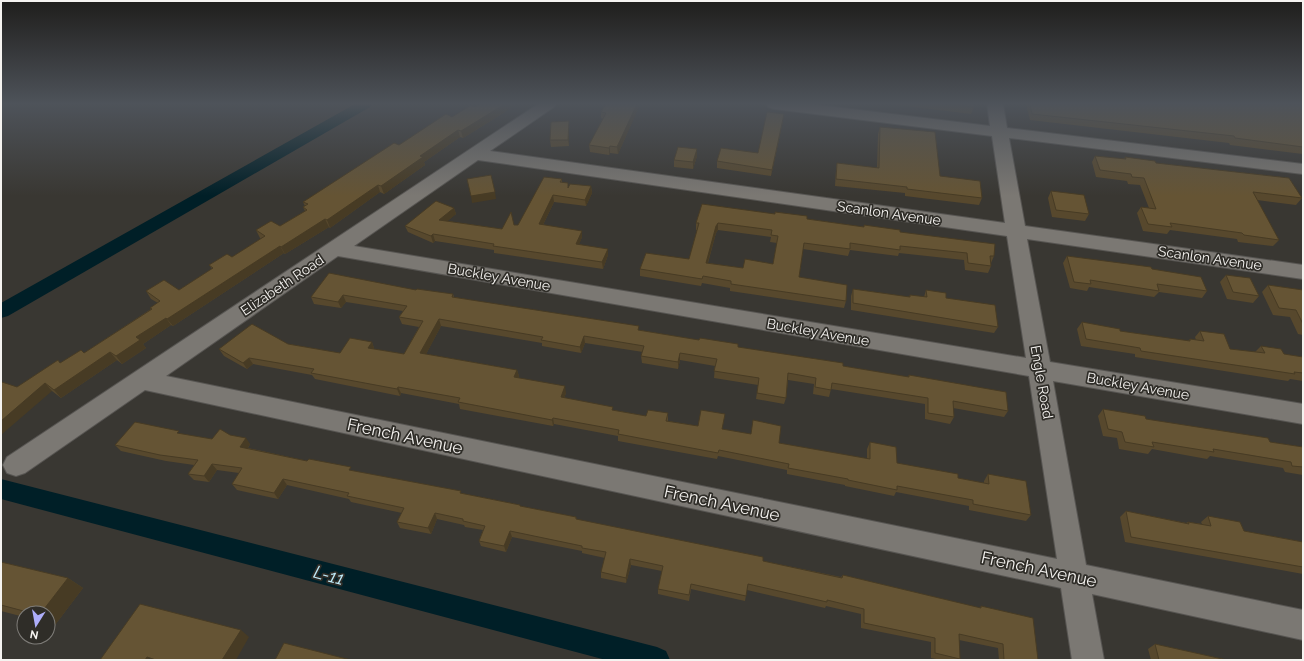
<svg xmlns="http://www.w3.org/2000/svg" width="1304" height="661" viewBox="0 0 1304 661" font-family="Raleway,sans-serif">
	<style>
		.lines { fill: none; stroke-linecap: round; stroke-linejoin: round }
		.canal { fill: #001f27; fill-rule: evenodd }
		.minor-casing { stroke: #575552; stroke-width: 2 }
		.minor { fill: #7b7873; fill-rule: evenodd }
		.wall { fill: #57482d; fill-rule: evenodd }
		.shaded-wall { fill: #473b24 }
		.building { fill: #655434; stroke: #473b24; fill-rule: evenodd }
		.labels { text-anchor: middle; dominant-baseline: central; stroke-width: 3.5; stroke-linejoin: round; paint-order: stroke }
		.street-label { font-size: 14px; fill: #f5f3f0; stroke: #2f2d28 }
		.near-street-label { font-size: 17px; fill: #f5f3f0; stroke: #2f2d28 }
		.near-water-label { font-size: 18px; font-style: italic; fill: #c0ecfa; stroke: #2f2d28 }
	</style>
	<rect width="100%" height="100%" fill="#393732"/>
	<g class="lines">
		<path class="canal" d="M355 104H372L370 107 8 316 1 318V303Z
			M1 479 657 647 666 651 670 660H606L1 499Z"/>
		<g class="minor-casing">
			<path id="minor" d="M538 104H556L554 107 490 151 1005 223 992 136 774 109 768 107 766 104H811L990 126 987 104H1003L1007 128 1303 164V174L1009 138 1025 226 1303 265V279L1027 239 1050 362 1303 404V424L1053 381 1086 565 1303 610V640L1092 594 1104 660H1072L1061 588 145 390 25 473 16 476 7 473 3 465 7 457ZM478 160 1007 236 1026 358 354 246ZM338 256 1029 376 1057 559 166 376Z"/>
		</g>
		<use href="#minor" class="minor"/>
	</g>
	<path class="wall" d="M479 104H515L505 112 463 138 460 137 424 162 425 165 384 194 380 192 330 228 329 227 285 254 284 253 173 326 171 325 143 344 146 348 122 364 117 360 61 398 52 391 17 387 60 363 84 353 151 309 150 308 158 303 151 299 146 291 179 290 212 269 209 265 232 257 261 239 260 238 256 230 280 226 305 211 303 207 305 206 303 202 399 145 452 117 475 107Z
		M606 104H640L618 154 610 153 609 155 590 152 589 145 603 119 601 118V112Z
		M889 104H973L974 107 971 114Z
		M1026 104H1303V154L1230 145 1229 143 1030 120Z
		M783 121 771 176 717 168V161L758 153Z
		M880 127 940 176 982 198 979 205 905 196V193L835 186 836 170 837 163 877 168 878 134Z
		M569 128V146L551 147 550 140Z
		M697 156 693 169 674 167V160Z
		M1095 156 1124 159 1125 157 1156 163 1302 198 1296 205 1257 200 1279 240 1273 246 1238 242 1237 239 1170 230 1167 234 1143 231 1137 213 1141 207 1149 208 1140 185 1128 184 1127 181 1096 177 1092 162Z
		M562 179V183H568V187L591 186 592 193 586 206 554 202 543 225 582 237 579 244 608 255 603 269 494 253V250L435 241 433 243 408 232 405 226 454 208 456 214 447 221 502 229 514 225H518Z
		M1051 191 1089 214 1085 221 1052 217 1048 198Z
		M807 219 864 227V225L900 232 994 256 991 263V266L988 273 965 270 964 260 899 253 898 256 850 250 848 256 803 249 799 277 846 301 844 308 730 291V288L702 283 701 286 640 276V269L689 259 698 230H696V223ZM718 230 771 237 770 242 777 243 773 264 743 268 708 263 716 233Z
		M1067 256 1152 269 1207 291 1202 298 1159 292 1154 297 1089 287 1087 291 1070 288 1063 263Z
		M1226 275 1259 296 1253 303 1227 299 1220 282Z
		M1268 285 1303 290V335L1298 334 1290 317 1273 315 1262 292Z
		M853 289 909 297 910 295 924 297 926 290 946 298 998 327 994 333 851 310V296Z
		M416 290 453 294 454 297 639 330 738 347 843 366 908 377 909 375 1008 411 1004 417 953 408 954 417 950 424 925 419V404L831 389 829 397 813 394 814 384 788 380 786 398 784 404 756 399 758 385 714 378 715 366 680 360 678 369 642 363 641 356 643 352 585 343 581 353 542 346V343L441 326 426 354 517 370 519 376 518 378 566 393 564 398 613 410 646 416 668 413V421L698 426 723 429 779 443 867 459V449L870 442 897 463 958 478 984 483V481L988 474 1031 515 1026 521 969 510V506L896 492 894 496 845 486V485L787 474V470L718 456 717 459 618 441V436L554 424 553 426 460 409 459 404 401 393 400 396 315 379 312 375 253 364 247 369 224 356 219 349 288 344 340 353 372 342 374 348V349L404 354 419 327 402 324 399 317 403 311 346 302 341 308 314 304 311 297Z
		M1082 322 1120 331 1188 341 1190 339 1196 340 1195 337 1200 331 1230 349 1255 352 1261 346 1284 354 1303 357V381L1290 379 1288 381 1135 357V354L1081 346 1077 329Z
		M1103 409 1146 419 1270 442 1303 447V475L1285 472 1283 468 1210 456 1207 459 1152 449 1148 454 1119 449 1117 438 1103 436 1098 416Z
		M181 434 212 439 230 435 250 444 248 448 353 471 461 491V493L520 505V506L576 517 577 520 763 561 841 577 843 575 980 608 981 606 1038 660H999L998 648 959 640 960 659 959 660H941L931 658V642L861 628V614L826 606 825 608 747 590 745 601 691 589 689 601 658 594V589L662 571 631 565 626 583 601 578V572L605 558 582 553V551L512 537 506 552 481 546 479 541 483 530 465 527 464 525 437 519 431 534 400 528 397 522 402 513 351 502 349 499 287 485 278 499 237 490 232 484 239 473 217 470 209 482 194 480 188 474 194 465 166 461 121 451 115 445Z
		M1126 511 1186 523 1188 522 1202 524 1201 522 1208 516 1244 531 1303 542V574L1125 542 1120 517Z
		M1 562 68 578 83 588 55 625 48 623V613H24V617L1 611Z
		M1155 644 1227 660H1151L1148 649Z"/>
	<path class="shaded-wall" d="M505 104H515L505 112 463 138 461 131Z
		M637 104H640V105L618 154 617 147Z
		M784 114 783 121 771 176 772 170Z
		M569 121V146L568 140Z
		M458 130 460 137 424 162 425 165 384 194 381 186 420 156Z
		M610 146V153L609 155V148Z
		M697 149V156L693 169V162Z
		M378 185 380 192 330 228 327 220Z
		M591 186 592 193 586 206 585 200Z
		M495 192 496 199 472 203 471 196Z
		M553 195 554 202 540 231 539 224Z
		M454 208 456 214 441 227 439 220Z
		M325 219 329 227 285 254 281 247Z
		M718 223V230L716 233 706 269V263L716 226Z
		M582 231V237L577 250 576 244Z
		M433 234 435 241 433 243 431 236Z
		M280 246 284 253 173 326 167 319Z
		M608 249V255L603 269 602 262Z
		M343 295 346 302 341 308 338 302Z
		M166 318 171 325 143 344 146 348 122 364 116 356 136 337Z
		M439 319 441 326 423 360 420 353Z
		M584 336 585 343 581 353 580 347Z
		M372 342 374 348 371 354 368 348Z
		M110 352 117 360 61 398 54 390Z
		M680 353V360L678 369V362Z
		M249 358 253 364 247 369 243 363Z
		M517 370 519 376 516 383 514 377Z
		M45 383 52 391 1 435V421Z
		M565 386 566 393 562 404 561 397Z
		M398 387 401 393 400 396 397 389Z
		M553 418 554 424 553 426 552 420Z
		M246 438 250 444 245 453 240 447Z
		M212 464 217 470 209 482 204 476Z
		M283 479 287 485 278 499 274 493Z
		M435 513 437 519 431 534 428 528Z
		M510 531 512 537 506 552 504 546Z
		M630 559 631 565 626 583V578Z
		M68 578 83 588 55 625 48 620V613H41Z
		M241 630 249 637 236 660H222Z
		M147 657 151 660H145Z"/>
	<path class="building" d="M479 104H505L461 131 458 130 420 156 423 157 381 186 378 185 327 220 325 219 281 247 280 246 167 319 166 318 136 337 140 340 116 356 110 352 54 390 45 383 1 421V383L2 382 17 387 58 360 60 363 81 350 84 353 152 309 150 308 160 301 146 291 164 280 179 290 213 268 209 265 227 254 232 257 265 236 256 230 271 221 280 226 307 210 303 207 308 204 303 202 394 143 399 145 446 114 452 117 471 105 475 107Z
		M606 104H637L617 147 610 146 609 148 589 145 606 113 601 112Z
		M945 104H973L974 107Z
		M1030 104H1303V147L1235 138 1234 136 1032 114Z
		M767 112 784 114 772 170 717 161 721 148 758 153Z
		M569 121 568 140H550L551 122Z
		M880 127 935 132 940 176 980 181 982 198 907 189V187L836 179 837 163 879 168Z
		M678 147 697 149 693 162 674 160Z
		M1095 156 1126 159 1125 157 1155 161 1156 163 1289 178 1302 198 1253 192 1279 240 1244 235 1242 233 1170 223 1172 227 1148 224 1141 207 1156 209 1144 178 1132 177 1131 174 1100 170Z
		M491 175 495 192 471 196 467 179Z
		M544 177 562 179 560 182 568 183V188L570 184 591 186 585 200 553 195 539 224 582 231 576 244 608 249 602 262 493 246 494 244 433 234 431 236 405 226 436 201 454 208 439 220 502 229 511 212 514 225H518Z
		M1051 191 1084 195 1089 214 1056 210Z
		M702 204 775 214V212L807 216V219L864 227V225L900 230V232L995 244 994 256H990L991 266 968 263 967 253 900 246V250L850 243V249L804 243 799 277 847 285 846 301 731 284V281L703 276 702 279 640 269 646 253 689 259 699 223H696ZM718 223 772 230 771 235 778 236 773 264 745 259 743 268 706 263 716 226Z
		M1067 256 1151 267 1152 269 1201 277 1207 291 1157 284 1159 291 1090 280 1091 284 1074 282Z
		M329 273 416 290 417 289 453 294 452 297 639 326 638 330 699 340 700 338 738 344V347L843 363V366L909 377V375L1006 392 1008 411 953 401 954 417 928 413V398L832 383 831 390 815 387 816 378 788 373 786 398 757 393 759 378 714 371 717 359 680 353 678 362 641 356 644 346 584 336 580 347 541 340 543 337 439 319 420 353 517 370 514 377 565 386 561 397 613 407 612 410 646 416 648 410 668 413 666 421 698 426 701 410 725 414 722 429 751 434 753 420 781 426 779 443 870 459V442L896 447 897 463 958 474V478L989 484 988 474 1026 481 1031 515 973 504V500L897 486V490L848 480V479L788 468 789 464 719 450 718 453 618 434 619 430 553 418 552 420 458 402 460 398 398 387 397 389 311 373 314 369 249 358 243 363 219 349 252 324 288 344 340 353 350 338 372 342 368 348 404 354 423 321 399 317 407 306 343 295 338 302 311 297Z
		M1226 275 1250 278 1259 296 1233 292Z
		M1268 285 1303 290V324L1296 310 1279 308Z
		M853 289 910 297V295L927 297 926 290 946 293V298L995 305 998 327 853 303Z
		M1082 322 1120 329V331L1190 341V339L1204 341 1200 331 1224 334 1230 349 1265 353 1261 346 1281 349 1284 354 1303 357V373L1294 372 1295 374 1141 351 1140 348 1086 339Z
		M1103 409 1145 416 1146 419 1268 438 1270 442 1303 447V467L1292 466 1291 462 1213 449 1214 452 1152 442 1154 447 1125 442 1122 432 1108 429Z
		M135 422 179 431 177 433 212 439 220 429 230 435 246 438 240 447 307 461 309 459 351 467 349 470 461 491 460 493 520 505V506L576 517V519L763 557V561L842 578 843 575 981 608V606L1033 618 1038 660H1004L1003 644 959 634 960 659 935 653V638L864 623V609L827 600V602L748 584 746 596 691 584 689 595 658 589 663 566 630 559 626 578 601 572 606 552 582 548V546L510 531 504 546 479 541 485 526 463 521V519L435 513 428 528 397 522 404 508 347 496 349 493 283 479 274 493 232 484 242 468 212 464 204 476 188 474 198 460 160 455 115 445Z
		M1126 511 1189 524 1188 522 1211 526 1208 516 1240 522 1244 531 1303 542V567L1131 537Z
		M1 562 68 578 41 613H31L1 605Z
		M140 604 241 630 222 660H156L147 657 145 660H100Z
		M284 643 351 660H275Z
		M1155 644 1227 660H1159Z"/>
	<linearGradient id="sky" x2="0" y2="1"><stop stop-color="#1f1e1c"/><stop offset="0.53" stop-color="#4e535a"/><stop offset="1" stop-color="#4e535a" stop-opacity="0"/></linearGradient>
	<rect width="1304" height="196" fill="url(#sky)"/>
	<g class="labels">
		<g class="street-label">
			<text transform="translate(889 213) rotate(8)">Scanlon Avenue</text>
			<text transform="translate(1210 258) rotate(8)">Scanlon Avenue</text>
			<text transform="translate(499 277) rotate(10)">Buckley Avenue</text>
			<text transform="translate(282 285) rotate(-34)">Elizabeth Road</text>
			<text transform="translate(818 332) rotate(10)">Buckley Avenue</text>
			<text transform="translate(1042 382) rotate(80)">Engle Road</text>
			<text transform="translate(1138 386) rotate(10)">Buckley Avenue</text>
		</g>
		<g class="near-street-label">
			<text transform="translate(405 436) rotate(12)">French Avenue</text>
			<text transform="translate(722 503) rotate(12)">French Avenue</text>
			<text transform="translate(1039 569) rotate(12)">French Avenue</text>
		</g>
		<g class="near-water-label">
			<text transform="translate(329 575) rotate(15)">L-11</text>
		</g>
	</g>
	<rect width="1304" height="661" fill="none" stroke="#f5f3f0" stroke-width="4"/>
	<g transform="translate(36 625) rotate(191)"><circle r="19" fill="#2f2d28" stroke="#7e7c78"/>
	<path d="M0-3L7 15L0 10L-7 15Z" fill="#aeaefb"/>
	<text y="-6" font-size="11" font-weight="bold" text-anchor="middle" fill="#f5f3f0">N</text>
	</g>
</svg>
